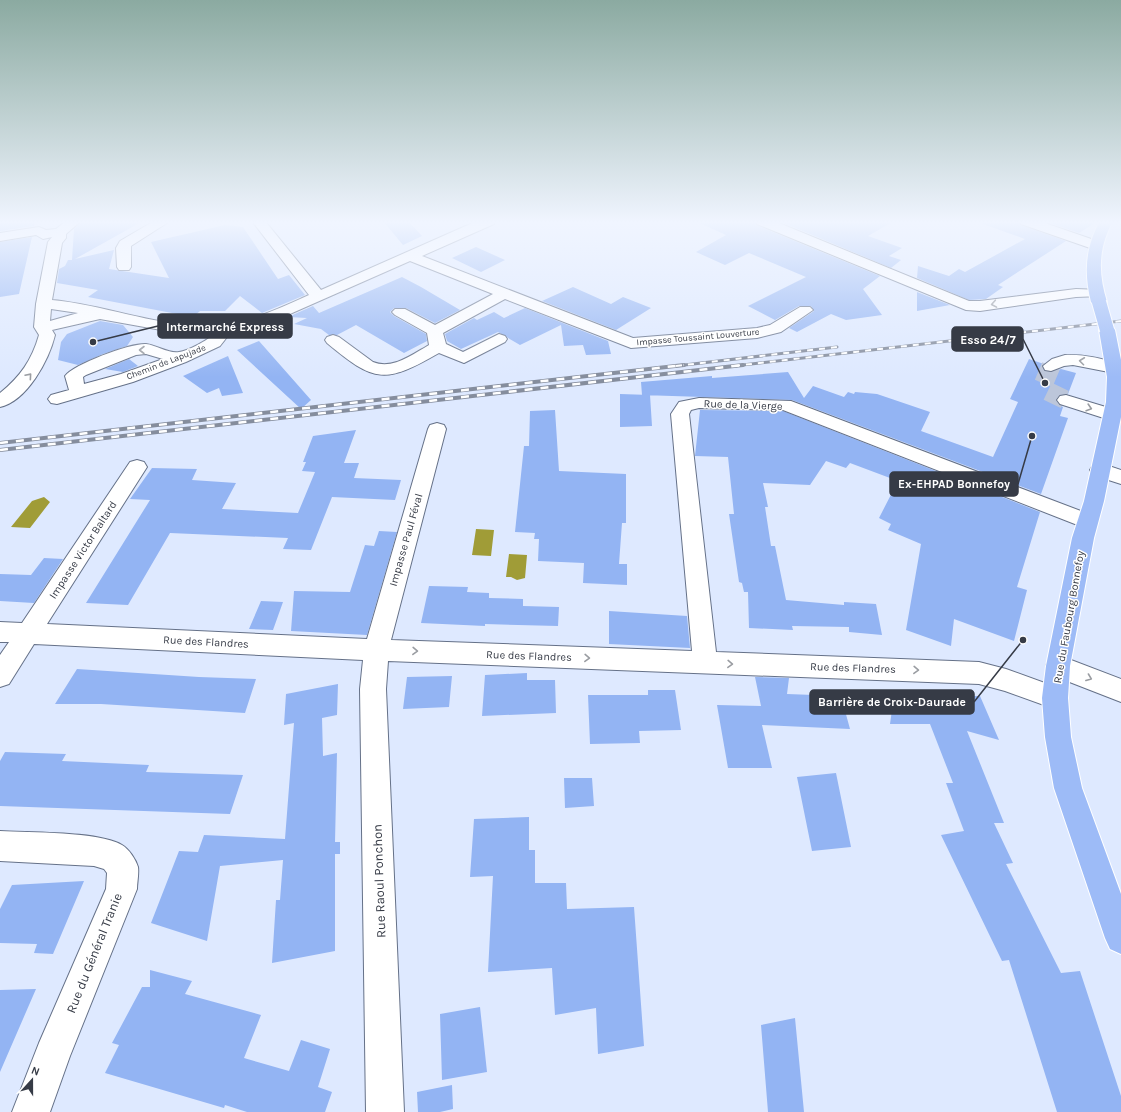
<svg xmlns="http://www.w3.org/2000/svg" width="1121" height="1112" viewBox="0 0 1121 1112" font-family="Karla,sans-serif">
	<style>
		.water { fill: #a09c37 }
		.building { fill: #93b4f3 }
		.lines { fill: none; stroke-linecap: round; stroke-linejoin: round }
		.minor-tunnel { stroke: #bcc6da; stroke-width: 19; stroke-dasharray: 19 10; stroke-linecap: butt }
		.minor-casing { stroke: #657188; stroke-width: 2 }
		.major-casing { stroke: #fff; stroke-width: 2 }
		.minor { fill: #fff; fill-rule: evenodd }
		.major { fill: #9dbbf7; fill-rule: evenodd }
		.rail-far1-casing { stroke: #858d9d; stroke-width: 3 }
		.rail-casing { stroke: #858d9d; stroke-width: 4 }
		.rail-far1 { stroke: #fff; stroke-width: 2; stroke-dasharray: 6; stroke-linecap: butt }
		.rail { stroke: #fff; stroke-width: 2.5; stroke-dasharray: 8; stroke-linecap: butt }
		.major-bridge-casing { stroke: #fff; stroke-width: 16; stroke-linecap: butt }
		.major-bridge { stroke: #9dbbf7; stroke-width: 14 }
		.oneway { stroke: #9a9da2 }
		.labels { text-anchor: middle; dominant-baseline: central; stroke-width: 3; stroke-linejoin: round; paint-order: stroke }
		.far-street-label { font-size: 9px; fill: #363b46; stroke: #fff }
		.street-label { font-size: 11px; fill: #363b46; stroke: #fff }
		.near-street-label { font-size: 13px; fill: #363b46; stroke: #fff }
		.leader { fill: none; stroke: #363b46; stroke-width: 1.5 }
		.callout-dot { fill: #363b46; stroke: #fff; stroke-width: 1.5 }
		.callout { fill: #363b46; stroke: #363b46; stroke-width: 1.5 }
		.callout-label { font-size: 12px; text-anchor: middle; font-weight: bold; fill: #fff }
	</style>
	<rect width="100%" height="100%" fill="#dee9ff"/>
	<path class="water" d="M44 497 50 502 30 528 11 527 32 501Z
		M476 529 494 530 491 556 472 555Z
		M509 554 527 555 525 578 517 580 511 577H506Z"/>
	<path class="building" d="M0 221H35L34 226 0 231Z
		M82 221H143L75 259 114 250 109 269 169 278 151 242 225 225 243 227 278 279 289 275 305 295 262 313 240 296 225 311H200L193 317 88 297 98 290 57 283 59 269 65 266 68 260H72L74 229Z
		M383 221H408L422 236 403 245Z
		M695 221H755L756 225 880 276 863 289 882 315 846 320 831 314 797 332 789 328 814 311 811 306H799L775 320 748 306 806 277 749 253 725 265 696 252 726 235Z
		M779 221H894L868 236 902 248 889 256 901 260 891 268Z
		M983 221H1019L1021 225 1066 241 998 285 1003 287 986 299 969 300 917 278 918 266 949 276 959 269 965 272 1025 239 983 224Z
		M1044 221H1098L1079 233Z
		M32 237 19 294 0 297V242Z
		M476 247 505 260 481 272 452 258Z
		M402 277 421 287 460 310 435 323 406 308H394L390 312 394 316 426 334 427 341 404 353 356 325 337 335H329L321 329 294 324 307 318 288 317 313 306 319 313Z
		M573 287 611 304 623 297 651 308 616 330 542 301Z
		M917 292 950 305 917 311Z
		M525 308 608 341 611 354 586 355 583 345 564 346 561 325 520 345 498 332 461 349 447 341 445 334 474 318 477 320 494 312 504 318Z
		M100 321 123 325 133 337 127 346 103 354 78 365 58 360 61 342 67 334Z
		M259 341 311 400 301 409 237 350Z
		M228 356 243 393 222 396 219 388 207 393 183 376Z
		M129 359 138 366 123 372 105 369Z
		M1029 359 1044 364 1042 367 1045 371 1052 372 1061 369 1076 373 1068 394 1060 395 1056 400 1059 405 1063 407 1060 416 1068 418 1041 494 792 400 642 395 641 382 712 376V378L788 372 804 398 813 386 844 397 848 392 854 394 855 392 877 394 930 412 921 431 993 457 1018 402 1010 399Z
		M620 394 650 395 652 426 620 427Z
		M555 410 559 471 626 474V523H622L619 564H627V585L583 583 584 563 538 561 539 539H534L535 533 515 532 524 446H529L530 411Z
		M700 410 783 411 1040 512 1017 587 1027 590 1014 641 954 619 951 646 906 630 921 544 888 530 891 524 879 518 898 481 850 463 846 468 826 461 810 485 763 483 768 507H765L771 546H775L786 600 844 605V602L876 604 882 635 849 632V627L792 626 793 630 749 628 748 592H744L742 583 739 582 729 514H734L728 457 695 456Z
		M356 430 344 463H359L354 478 401 480 395 500 332 497 311 550 283 549 288 538 170 533 128 605 86 603 150 500 130 499 152 468 197 469 192 480 236 483 222 509 298 513 315 472 302 471 306 462H303L313 436Z
		M379 531 397 532 367 635 291 631 294 591 350 592 365 545 374 546Z
		M44 558 63 559 34 603 0 601V574L31 575Z
		M429 586 468 587 467 592 489 593V598L523 599V606L559 607 558 626 485 624V626L421 623Z
		M261 601 283 602 273 630 249 629Z
		M609 611 687 616 690 648 609 644Z
		M77 669 199 677 256 679 245 713 101 704H55Z
		M527 673V680H555L556 713 482 716 485 675Z
		M452 676 449 707 403 709 407 677Z
		M755 677 789 678 787 694 841 696 850 729 762 725 772 768H728L717 705 761 706Z
		M338 684 337 715 322 718 323 756 337 753 335 842H340V854H335V951L272 963 276 900H280L283 860 220 866 207 941 151 923 179 851 198 852 204 835 285 839 294 723 284 725 286 694Z
		M648 690H675L681 730 639 731 640 743 590 744 588 695H648Z
		M894 696H980L999 740 967 731 1004 823H994L1013 863 1006 864 1061 973 1080 971 1121 1096V1112H1057L1009 960 1002 961 941 835 964 831 946 783H953L930 724H890Z
		M5 752 66 754 62 761 149 765 146 772 243 775 230 814 0 806V761Z
		M836 773 851 847 812 851 797 777Z
		M564 778H592L594 806 565 808Z
		M529 817V850H535V883H566L567 909 634 907 644 1046 598 1054 596 1008 555 1015 552 968 488 972 493 876 470 877 474 819Z
		M84 881 53 954 34 953 37 944 0 943V909L12 885Z
		M150 970 192 981 185 994 261 1015 244 1058 289 1071 301 1040 330 1049 318 1087 332 1092 325 1112H247L225 1105 224 1108 105 1073 119 1045 112 1043 142 987H150Z
		M36 989 0 1072V990Z
		M480 1007 487 1072 442 1080 440 1014Z
		M795 1018 804 1112H768L761 1025Z
		M452 1085 453 1109 440 1112H418L417 1092Z"/>
	<g class="lines">
		<path class="minor-tunnel" d="M1051 366 1043 385 1045 390 1066 400"/>
		<g class="minor-casing">
			<path id="minor" d="M66 221H81L66 234V238L62 243 52 300C109 305 165 331 223 324 254 321 282 307 309 295L252 221H265L321 290 477 221H495L494 224 422 256 633 338 757 328 770 325 800 307H810L813 310 781 332 757 338 631 348 505 299 443 333 446 344 463 352 499 334 505 336 507 339 505 342 464 363 439 353C385 384 375 383 327 343L325 340 327 337 333 335 339 337 373 362C393 370 413 354 429 345L427 333 395 315 392 312 395 309H405L435 325 493 294 410 261 274 321 231 332 220 346 186 362 133 382 57 404 51 403 48 399 51 395 69 390 65 376C74 364 131 343 146 344 156 345 169 354 179 352 188 351 208 340 214 334L189 335 100 319 52 330 55 335C49 360 27 401 0 407V393C20 377 32 360 39 335L34 327 36 304 48 242 52 237 43 239 36 235 0 241V233L39 227 46 230 56 229ZM51 309 78 313 50 321ZM146 354 163 359 121 374 84 384 83 377 86 375 136 355Z
				M154 221H170L131 246V267L129 270H119L117 267 116 248 120 241Z
				M756 221H774L969 301H980L1076 289 1101 290 1103 293 1101 296 1076 297 980 311 966 310 757 224Z
				M1020 221H1039L1100 242 1102 245 1100 248H1090L1021 224Z
				M1065 355C1084 354 1102 359 1120 364L1121 370 1114 373 1073 365 1064 366 1051 371 1045 370 1043 366 1052 359Z
				M1066 395 1119 411 1121 417 1119 419 1113 421 1060 404 1057 400 1060 396Z
				M699 398 791 401 1094 516 1098 521 1094 526 1087 529 1080 526 783 410 699 408 691 410 689 414 716 652 979 662 1006 669 1064 690 1068 698 1064 706 1055 709 1005 691 979 684 388 661 386 689 404 1112H366L360 689 363 660 34 644 9 684 0 687V655L9 642H0V622L22 623 130 462 137 460 144 462 147 467 47 624 367 639 428 429 430 425 437 423 444 425 446 429 391 640 692 651 671 414 679 402Z
				M1100 463 1121 470V484L1093 475 1090 470 1093 465Z
				M1058 655 1121 679V702L1049 674 1046 666 1049 658Z
				M0 831C30 833 98 831 122 845 129 849 136 860 138 867 139 874 137 882 137 889L70 1056 50 1112H12L39 1043 106 889 107 873 104 869 94 866 0 861Z"/>
		</g>
		<g class="major-casing">
			<path id="major" d="M1100 221H1113C1098 248 1098 273 1107 302L1104 305H1094L1091 302C1084 273 1085 248 1100 221Z
				M1107 325 1113 327 1115 330 1121 360V417L1104 501 1094 538 1070 666 1068 698 1071 737 1082 788 1121 894V954L1110 949 1105 938 1054 788 1045 737 1042 698 1046 666 1072 538 1084 501 1106 402 1107 377 1099 330 1101 327Z"/>
		</g>
		<use href="#minor" class="minor"/>
		<use href="#major" class="major"/>
		<g class="rail-far1-casing">
			<path id="rail-far1" d="M676 366 837 347
				M734 366 1121 321"/>
		</g>
		<g class="rail-casing">
			<path id="rail" d="M0 443 684 365
				M0 450 743 365"/>
		</g>
		<use href="#rail-far1" class="rail-far1"/>
		<use href="#rail" class="rail"/>
		<g class="major-bridge-casing">
			<path id="major-bridge" d="M1099 302 1107 330"/>
		</g>
		<use href="#major-bridge" class="major-bridge"/>
	</g>
	<defs><path id="oneway-chevron" d="M-2-3.5L2.5 0L-2 3.5" fill="none" stroke-width="1.6" stroke-linecap="round" stroke-linejoin="round"/></defs>
	<g class="oneway">
		<use href="#oneway-chevron" transform="translate(994 304) rotate(170)"/>
		<use href="#oneway-chevron" transform="translate(142 350) rotate(180)"/>
		<use href="#oneway-chevron" transform="translate(1082 361) rotate(-173)"/>
		<use href="#oneway-chevron" transform="translate(29 376) rotate(-49)"/>
		<use href="#oneway-chevron" transform="translate(1089 408) rotate(17)"/>
		<use href="#oneway-chevron" transform="translate(415 651) rotate(2)"/>
		<use href="#oneway-chevron" transform="translate(587 658) rotate(2)"/>
		<use href="#oneway-chevron" transform="translate(730 664) rotate(2)"/>
		<use href="#oneway-chevron" transform="translate(916 670) rotate(2)"/>
		<use href="#oneway-chevron" transform="translate(1089 678) rotate(21)"/>
	</g>
	<linearGradient id="sky" x2="0" y2="1"><stop stop-color="#8baaa1"/><stop offset="0.59" stop-color="#f0f5ff"/><stop offset="1" stop-color="#f0f5ff" stop-opacity="0"/></linearGradient>
	<rect width="1121" height="377" fill="url(#sky)"/>
	<g class="labels">
		<g class="far-street-label">
			<text transform="translate(698 337) rotate(-5)">Impasse Toussaint Louverture</text>
			<text transform="translate(166 362) rotate(-21)">Chemin de Lapujade</text>
		</g>
		<g class="street-label">
			<text transform="translate(743 405) rotate(2)">Rue de la Vierge</text>
			<text transform="translate(406 540) rotate(-74)">Impasse Paul Féval</text>
			<text transform="translate(83 550) rotate(-57)">Impasse Victor Baltard</text>
			<text transform="translate(1069 617) rotate(-80)">Rue du Faubourg Bonnefoy</text>
			<text transform="translate(206 642) rotate(3)">Rue des Flandres</text>
			<text transform="translate(529 656) rotate(2)">Rue des Flandres</text>
			<text transform="translate(853 668) rotate(2)">Rue des Flandres</text>
		</g>
		<g class="near-street-label">
			<text transform="translate(379 881) rotate(-92)">Rue Raoul Ponchon</text>
			<text transform="translate(94 953) rotate(-68)">Rue du Général Tranie</text>
		</g>
	</g>
	<path class="leader" d="M93 342L158 326M1045 383L1023 339M1032 436L1018 484M1023 640L974 702"/>
	<g class="callout-dot">
		<circle cx="93" cy="342" r="4"/>
		<circle cx="1045" cy="383" r="4"/>
		<circle cx="1032" cy="436" r="4"/>
		<circle cx="1023" cy="640" r="4"/>
	</g>
	<g class="callout">
		<rect x="158" y="314" width="134" height="24" rx="4"/>
		<rect x="952" y="327" width="71" height="24" rx="4"/>
		<rect x="890" y="472" width="128" height="24" rx="4"/>
		<rect x="810" y="690" width="164" height="24" rx="4"/>
	</g>
	<g class="callout-label">
		<text x="225" y="331">Intermarché Express</text>
		<text x="988" y="344">Esso 24/7</text>
		<text x="954" y="488">Ex-EHPAD Bonnefoy</text>
		<text x="892" y="706">Barrière de Croix-Daurade</text>
	</g>
	<g transform="translate(32 1080) rotate(21)" stroke="#ffffff" stroke-width="3" paint-order="stroke">
	<path d="M0-3L7 15L0 10L-7 15Z" fill="#363b46"/>
	<text y="-6" font-size="11" font-weight="bold" text-anchor="middle" fill="#363b46">N</text>
	</g>
</svg>
